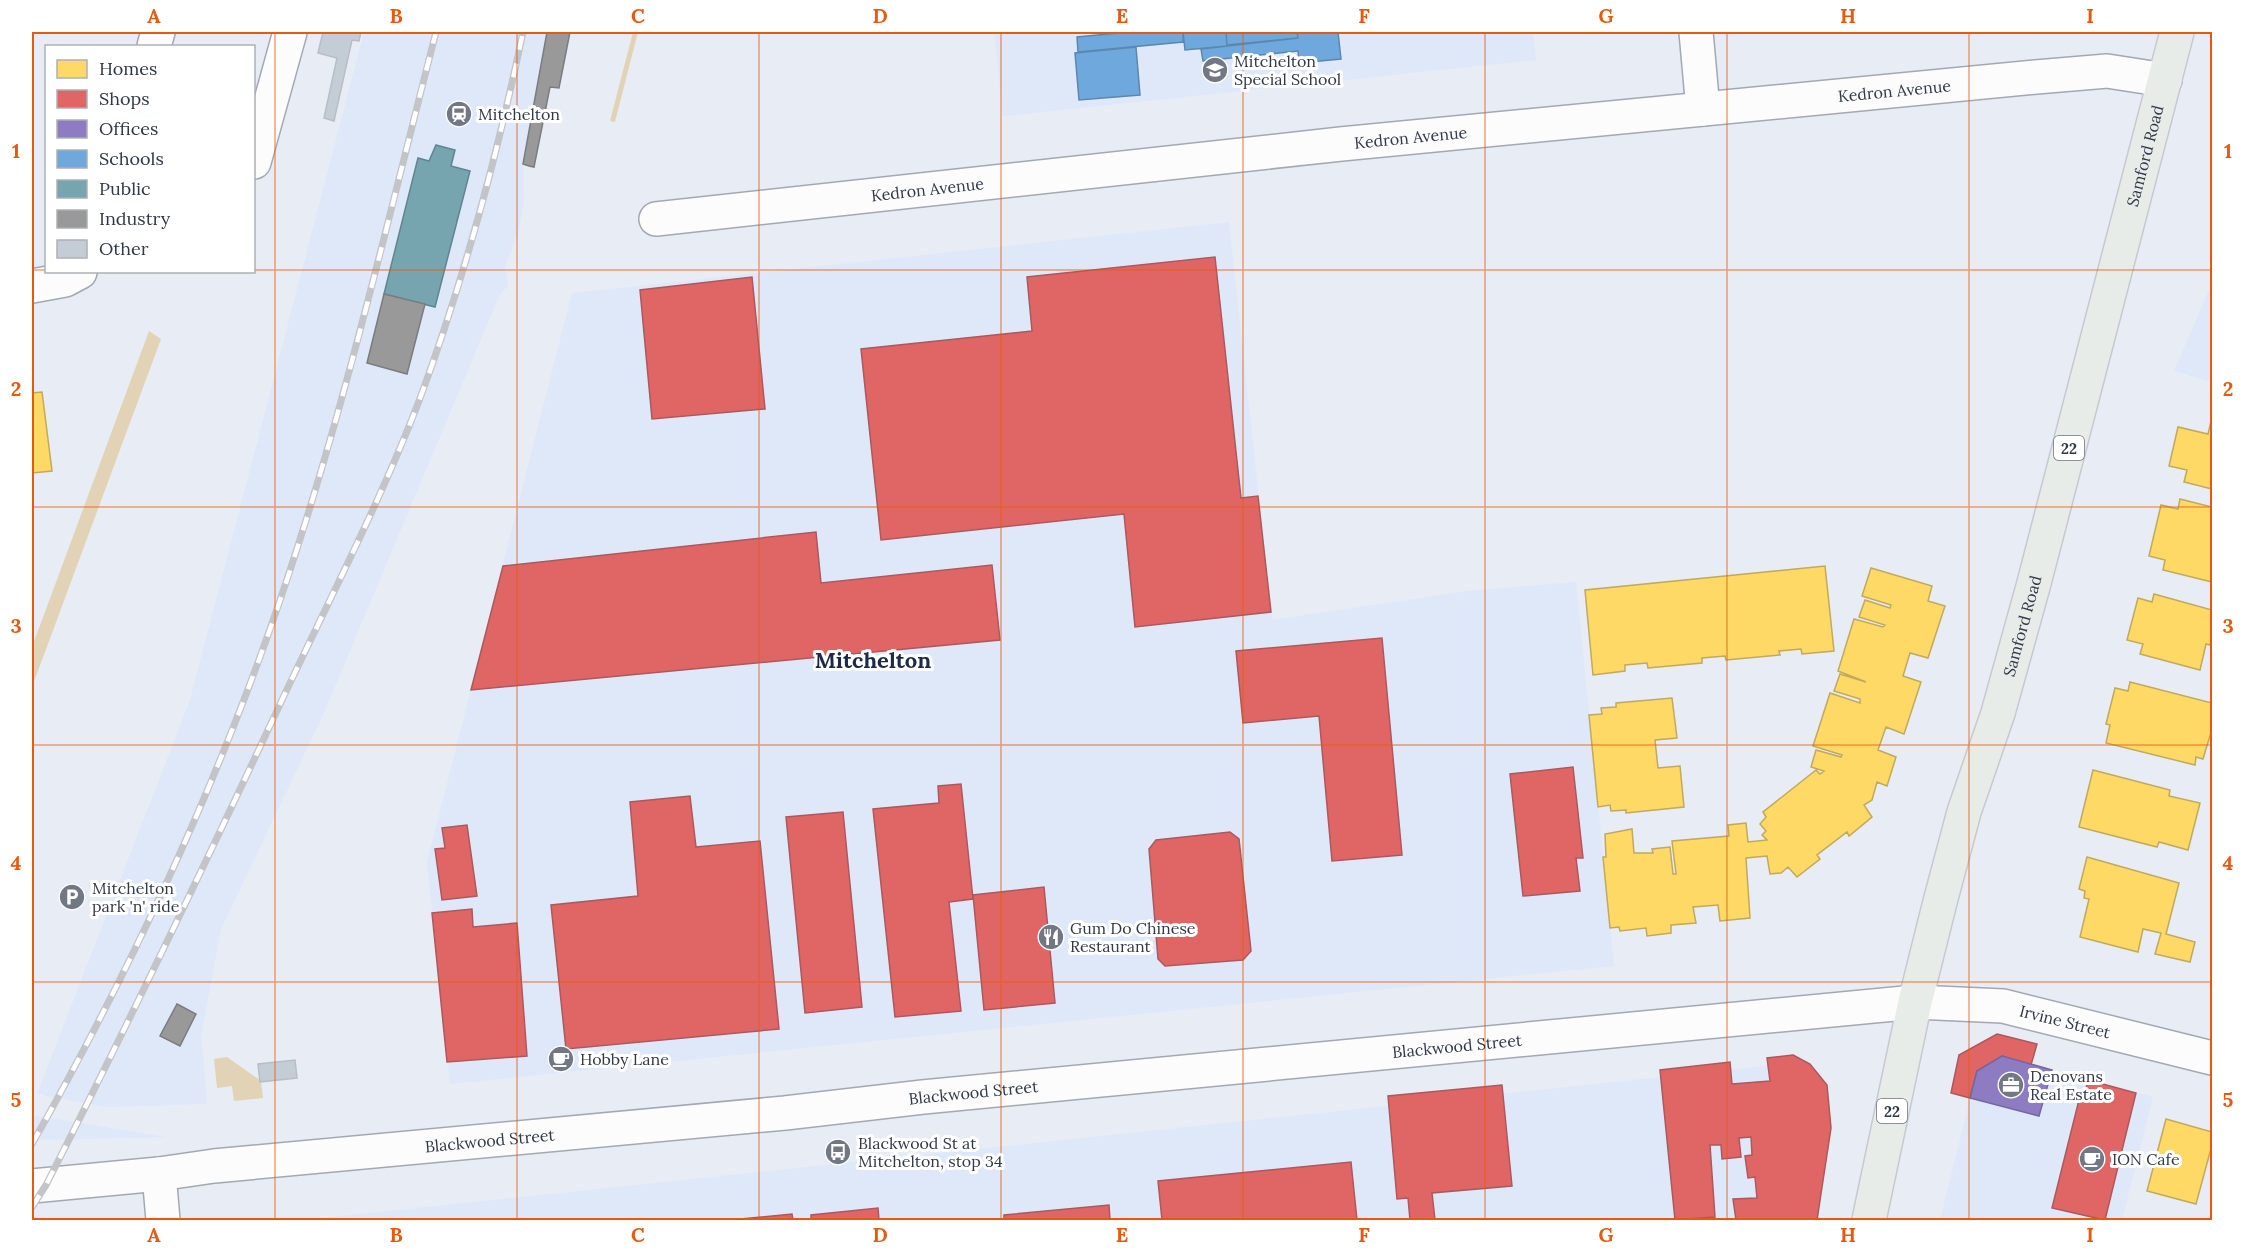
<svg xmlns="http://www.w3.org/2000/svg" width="2244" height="1252" viewBox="0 0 2244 1252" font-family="Lora,serif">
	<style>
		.built { fill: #dee8f9 }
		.green { fill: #e2d3b6 }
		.homes { fill: #ffd966; stroke: #c1a95d; stroke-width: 1.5 }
		.shops { fill: #e06666; stroke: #ac585d; stroke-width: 1.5 }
		.offices { fill: #8e7cc3; stroke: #72689e; stroke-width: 1.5 }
		.schools { fill: #6fa8dc; stroke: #5c87af; stroke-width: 1.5 }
		.public { fill: #76a5af; stroke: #618590; stroke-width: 1.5 }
		.industry { fill: #999; stroke: #7a7c80; stroke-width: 1.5 }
		.building { fill: #c4cdd5; stroke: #b6bec7; stroke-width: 1.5 }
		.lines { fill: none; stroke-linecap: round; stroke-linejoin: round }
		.minor-casing { stroke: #a3a8b2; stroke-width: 36 }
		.major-casing { stroke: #c6c9cf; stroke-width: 36 }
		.minor { stroke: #fcfcfd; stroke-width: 33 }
		.major { stroke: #e7ece9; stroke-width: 33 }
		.rail-casing { stroke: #c3c4c7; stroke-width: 7 }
		.rail { stroke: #fff; stroke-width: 4.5; stroke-dasharray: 14; stroke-linecap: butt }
		.grid { fill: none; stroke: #e8590c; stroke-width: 1.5; stroke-opacity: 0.55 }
		.labels { text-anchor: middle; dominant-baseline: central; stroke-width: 6; stroke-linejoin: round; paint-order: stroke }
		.shield { fill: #fff; stroke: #6f747e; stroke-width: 1.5 }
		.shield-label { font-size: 15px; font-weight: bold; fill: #313947 }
		.poi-label { font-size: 16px; fill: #313947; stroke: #fff; text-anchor: start }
		.street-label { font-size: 16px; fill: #313947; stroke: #fff }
		.district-label { font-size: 22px; font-weight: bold; fill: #1c2a45; stroke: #fff }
		.neatline { fill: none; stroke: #e8590c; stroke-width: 2 }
		.grid-label { font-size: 20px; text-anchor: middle; font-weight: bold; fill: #e8590c }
	</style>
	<rect width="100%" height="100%" fill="#e8ecf4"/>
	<path class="built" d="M364 32H552L523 164 524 201 518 234 505 266 508 286 500 294 323 715 221 929 201 1036 207 1104 106 1107 37 1094 190 700Z
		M994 32H1533L1536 60 1003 116Z
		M1229 222 1272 620 1467 591 1576 582 1614 966 450 1084 427 862 572 293Z
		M2212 283V382L2174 371Z
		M1794 1063 1820 1135 1800 1220H303Z
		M2031 1065 2153 1097 2122 1220H1940L1977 1071Z
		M32 1115 166 1137 32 1140Z"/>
	<path class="green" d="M633 32H638L615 122 610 121Z
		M149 331 161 339 32 687V647Z
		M227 1057 261 1081 263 1098 234 1101 232 1086 217 1088 214 1059Z"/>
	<path class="homes" d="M42 392 52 471 32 473V393Z
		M2212 417V489L2184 482 2187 470 2169 466 2178 427 2208 434Z
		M2180 499 2212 507V582L2163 570 2165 560 2149 556 2161 505 2178 509Z
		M1825 566 1834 651 1802 654 1801 649 1779 651 1780 655 1726 660 1725 656 1702 658V663L1648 668 1647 663 1625 665V671L1593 675 1585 590Z
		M1871 568 1932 586 1928 601 1945 606 1928 658 1910 653 1903 676 1921 682 1904 734 1886 727 1878 750 1896 757 1887 786 1877 782 1872 800 1864 805 1872 817 1849 836 1847 832 1817 855 1820 859 1797 877 1788 867 1781 873 1770 874 1767 856 1746 858 1750 918 1720 921 1718 905 1693 907 1696 923 1671 925V933L1647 936 1646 928 1620 931 1619 927 1610 928 1603 857H1606L1605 834 1632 829 1634 853H1653L1652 849 1670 847 1673 874H1676L1672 841 1729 836 1728 825 1746 823 1748 842 1767 840 1762 835 1766 831 1760 824 1766 817 1763 812 1816 770 1820 774 1824 771 1811 767 1816 750 1841 757 1842 755 1813 746 1830 693 1860 703V699L1834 691 1840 674 1866 682 1838 671 1854 619 1883 627 1885 625 1859 617 1865 600 1890 608 1891 605 1862 596Z
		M2154 594 2212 610V637L2210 645 2206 644 2200 670 2140 654 2143 644 2127 640 2138 598 2152 602Z
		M2130 682 2212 703V729L2203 759 2196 757 2195 765 2106 743 2110 725 2106 724 2115 688 2128 691Z
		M1672 698 1677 738 1655 740 1658 768 1680 766 1684 807 1626 813V810L1611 811 1610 805 1598 807 1589 715 1602 714 1601 708 1616 707V703Z
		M2093 770 2170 790 2169 796 2200 803 2188 850 2159 842 2157 847 2079 827Z
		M2087 857 2179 883 2166 934 2195 942 2190 962 2155 954 2161 933 2143 929 2138 952 2080 937 2089 899 2084 898 2085 891 2079 889Z
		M2166 1119 2212 1132V1145L2196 1204 2147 1191Z"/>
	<path class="shops" d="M1215 257 1241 498 1258 496 1271 612 1135 627 1124 514 881 540 861 349 1032 331 1027 277Z
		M752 277 765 409 652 419 640 290Z
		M816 532 821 583 992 565 1000 640 471 690 503 566Z
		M1382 638 1402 855 1332 861 1319 716 1243 723 1236 651Z
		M1573 767 1583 858H1576L1580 891 1523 896 1510 774Z
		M961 784 973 899 949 902 961 1011 895 1017 873 809 939 803 938 786Z
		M690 796 696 847 760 841 779 1029 566 1049 551 905 638 896 630 802Z
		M843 812 862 1007 805 1013 786 817Z
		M467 825 477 896 442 900 435 849 445 848 442 828Z
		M1230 832 1239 839 1251 951 1243 960 1165 966 1158 959 1149 849 1156 840Z
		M1044 887 1055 1003 984 1010 973 895Z
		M472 909 473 927 517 923 527 1056 447 1062 432 913Z
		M1997 1034 2037 1044 2031 1065 2002 1056 1977 1071 1970 1098 1951 1093 1959 1055Z
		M1793 1055 1810 1064 1827 1085 1831 1128 1817 1220H1736L1733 1199 1757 1198 1755 1177 1748 1178 1745 1156 1752 1155 1751 1137 1739 1138 1741 1157 1722 1159 1721 1145H1710L1715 1217 1675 1220 1660 1070 1730 1062 1732 1084 1770 1081 1767 1058Z
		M2088 1080 2136 1093 2105 1220 2052 1208 2080 1096 2084 1097Z
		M1502 1085 1512 1186 1432 1193 1435 1220H1410L1408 1198 1397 1199 1388 1096Z
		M1351 1162 1357 1220H1162L1158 1181Z
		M1109 1205 1110 1220H1004V1215Z
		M878 1208 879 1220H811V1215Z
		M792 1214 793 1220H730Z"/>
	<path class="offices" d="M2002 1056 2052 1070 2039 1116 1970 1098 1977 1071Z"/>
	<path class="schools" d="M1129 32H1183V42L1078 52 1077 37Z
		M1183 32H1226L1227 46 1185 50Z
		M1226 32H1297L1298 38 1227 45Z
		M1297 32H1338L1341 59 1299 63 1298 51 1203 61 1201 49 1298 38Z
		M1136 47 1140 95 1079 100 1075 53Z"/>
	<path class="public" d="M436 145 455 150 451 166 470 171 435 307 384 294 418 158 429 161Z"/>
	<path class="industry" d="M547 32H570L559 88 550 87 534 167 529 166 523 164Z
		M384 294 425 304 407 374 367 363Z
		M177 1004 196 1014 180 1046 160 1036Z"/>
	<path class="building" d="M323 32H361L359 41 352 40 334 121 324 118 337 58 318 53Z
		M295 1060 297 1078 260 1082 258 1064Z"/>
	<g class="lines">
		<g class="minor-casing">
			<g id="minor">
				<path d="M1696 32 1703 109"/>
				<path d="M154 46 158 32"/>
				<path d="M254 162 290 32"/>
				<path id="s1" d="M656 219 1341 144 2036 77 2107 71 2165 80"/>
				<path d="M32 286 65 280 80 272"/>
				<path d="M159 1174 163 1220"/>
				<path id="s2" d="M32 1186 159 1174 214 1166 785 1113 923 1097 1915 1002 2003 1006 2212 1058"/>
			</g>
		</g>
		<g class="major-casing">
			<g id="major">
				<path id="s3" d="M1869 1220 1915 1002 1940 902 1964 812 1998 713 2034 583 2177 32"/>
			</g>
		</g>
		<use href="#minor" class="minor"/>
		<use href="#major" class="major"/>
		<g class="rail-casing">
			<path id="rail" d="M32 1144C113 1001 186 851 245 697 328 482 379 255 436 32
				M32 1207 46 1185C125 1030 201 873 275 715 323 611 378 508 419 401 464 280 497 157 523 32"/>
		</g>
		<use href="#rail" class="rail"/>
	</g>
	<path class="grid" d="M275 32V1220M517 32V1220M759 32V1220M1001 32V1220M1243 32V1220M1485 32V1220M1727 32V1220M1969 32V1220M32 270H46M254 270H2212M32 507H2212M32 745H2212M32 982H2212"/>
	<defs>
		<g id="school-disc" transform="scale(1.35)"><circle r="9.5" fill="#717884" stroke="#fff"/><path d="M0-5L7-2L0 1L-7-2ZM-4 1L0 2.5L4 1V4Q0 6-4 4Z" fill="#fff"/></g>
		<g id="station-disc" transform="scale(1.35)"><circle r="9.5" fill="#717884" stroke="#fff"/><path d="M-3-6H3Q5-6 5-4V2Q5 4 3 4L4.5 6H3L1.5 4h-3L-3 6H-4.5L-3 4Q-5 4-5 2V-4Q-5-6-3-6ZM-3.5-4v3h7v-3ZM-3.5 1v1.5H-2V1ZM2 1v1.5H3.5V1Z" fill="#fff"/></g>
		<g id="parking-disc" transform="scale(1.35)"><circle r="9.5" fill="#717884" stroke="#fff"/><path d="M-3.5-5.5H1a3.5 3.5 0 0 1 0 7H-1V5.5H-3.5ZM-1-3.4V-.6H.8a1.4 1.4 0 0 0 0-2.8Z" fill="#fff"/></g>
		<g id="restaurant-disc" transform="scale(1.35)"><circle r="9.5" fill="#717884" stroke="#fff"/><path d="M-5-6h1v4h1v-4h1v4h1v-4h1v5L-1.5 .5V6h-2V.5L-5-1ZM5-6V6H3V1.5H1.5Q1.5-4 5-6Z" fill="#fff"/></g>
		<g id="cafe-disc" transform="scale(1.35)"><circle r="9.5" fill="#717884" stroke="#fff"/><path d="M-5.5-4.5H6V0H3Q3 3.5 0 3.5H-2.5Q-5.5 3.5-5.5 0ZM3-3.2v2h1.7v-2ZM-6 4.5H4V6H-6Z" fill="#fff"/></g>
		<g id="office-disc" transform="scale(1.35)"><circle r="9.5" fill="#717884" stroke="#fff"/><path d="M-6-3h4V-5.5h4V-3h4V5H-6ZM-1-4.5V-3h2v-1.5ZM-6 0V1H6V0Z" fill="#fff"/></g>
		<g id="bus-disc" transform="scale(1.35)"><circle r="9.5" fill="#717884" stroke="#fff"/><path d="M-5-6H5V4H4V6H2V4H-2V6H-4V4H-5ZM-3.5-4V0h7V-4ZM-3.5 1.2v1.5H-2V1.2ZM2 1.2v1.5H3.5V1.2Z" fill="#fff"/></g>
	</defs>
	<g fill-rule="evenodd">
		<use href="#school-disc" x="1215" y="70"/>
		<use href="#station-disc" x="459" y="114"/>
		<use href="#parking-disc" x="72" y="897"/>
		<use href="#restaurant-disc" x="1051" y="937"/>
		<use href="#cafe-disc" x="561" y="1059"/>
		<use href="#office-disc" x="2011" y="1085"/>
		<use href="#bus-disc" x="838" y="1152"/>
		<use href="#cafe-disc" x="2092" y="1159"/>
	</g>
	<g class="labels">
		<g class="shield">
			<rect x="2054" y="436" width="30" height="24" rx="4.5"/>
			<rect x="1877" y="1099" width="30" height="24" rx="4.5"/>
		</g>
		<g class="shield-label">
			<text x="2069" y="448">22</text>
			<text x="1892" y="1111">22</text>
		</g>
		<g class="poi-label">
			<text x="1234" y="61">Mitchelton<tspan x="1234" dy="18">Special School</tspan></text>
			<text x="478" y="114">Mitchelton</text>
			<text x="92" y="888">Mitchelton<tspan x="92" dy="18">park 'n' ride</tspan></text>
			<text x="1070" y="928">Gum Do Chinese<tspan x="1070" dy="18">Restaurant</tspan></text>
			<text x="580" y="1059">Hobby Lane</text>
			<text x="2030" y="1076">Denovans<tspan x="2030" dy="18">Real Estate</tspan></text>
			<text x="858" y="1143">Blackwood St at<tspan x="858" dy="18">Mitchelton, stop 34</tspan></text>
			<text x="2112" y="1159">ION Cafe</text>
		</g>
		<g class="street-label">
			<text stroke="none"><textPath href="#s1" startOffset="1245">Kedron Avenue</textPath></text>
			<text stroke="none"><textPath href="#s1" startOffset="759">Kedron Avenue</textPath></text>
			<text stroke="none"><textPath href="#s3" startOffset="1100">Samford Road</textPath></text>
			<text stroke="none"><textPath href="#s1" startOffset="273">Kedron Avenue</textPath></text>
			<text stroke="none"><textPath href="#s3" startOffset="614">Samford Road</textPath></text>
			<text stroke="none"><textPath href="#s2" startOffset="2044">Irvine Street</textPath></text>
			<text stroke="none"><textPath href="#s2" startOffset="1432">Blackwood Street</textPath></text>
			<text stroke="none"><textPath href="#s2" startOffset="946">Blackwood Street</textPath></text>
			<text stroke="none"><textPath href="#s2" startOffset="460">Blackwood Street</textPath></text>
		</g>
		<g class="district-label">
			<text x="873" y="660">Mitchelton</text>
		</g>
	</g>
	<rect width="2244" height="1252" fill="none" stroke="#ffffff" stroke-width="66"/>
	<rect x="45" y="45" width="210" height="228" fill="#ffffff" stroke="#adb0b5" stroke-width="1.5"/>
	<rect x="57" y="60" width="30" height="18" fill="#ffd966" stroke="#adb0b5" stroke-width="1.5"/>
	<text x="99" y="75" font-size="18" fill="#313947">Homes</text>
	<rect x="57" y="90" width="30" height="18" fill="#e06666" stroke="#adb0b5" stroke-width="1.5"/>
	<text x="99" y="105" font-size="18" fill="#313947">Shops</text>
	<rect x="57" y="120" width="30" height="18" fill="#8e7cc3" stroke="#adb0b5" stroke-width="1.5"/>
	<text x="99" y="135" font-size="18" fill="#313947">Offices</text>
	<rect x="57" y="150" width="30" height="18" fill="#6fa8dc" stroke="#adb0b5" stroke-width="1.5"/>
	<text x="99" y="165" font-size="18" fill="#313947">Schools</text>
	<rect x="57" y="180" width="30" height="18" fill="#76a5af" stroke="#adb0b5" stroke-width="1.5"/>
	<text x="99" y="195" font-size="18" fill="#313947">Public</text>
	<rect x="57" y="210" width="30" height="18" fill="#999999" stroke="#adb0b5" stroke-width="1.5"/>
	<text x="99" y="225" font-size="18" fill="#313947">Industry</text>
	<rect x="57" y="240" width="30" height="18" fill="#c4cdd5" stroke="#adb0b5" stroke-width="1.5"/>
	<text x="99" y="255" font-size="18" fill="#313947">Other</text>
	<rect x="33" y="33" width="2178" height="1186" class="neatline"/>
	<g class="grid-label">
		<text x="154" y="23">A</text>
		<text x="396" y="23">B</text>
		<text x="638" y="23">C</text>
		<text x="880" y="23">D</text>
		<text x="1122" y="23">E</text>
		<text x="1364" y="23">F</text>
		<text x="1606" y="23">G</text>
		<text x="1848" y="23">H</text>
		<text x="2090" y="23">I</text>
		<text x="16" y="158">1</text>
		<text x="2228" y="158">1</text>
		<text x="16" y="396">2</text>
		<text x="2228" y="396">2</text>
		<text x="16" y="633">3</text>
		<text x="2228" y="633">3</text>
		<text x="16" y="870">4</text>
		<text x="2228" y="870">4</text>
		<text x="16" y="1107">5</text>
		<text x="2228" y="1107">5</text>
		<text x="154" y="1242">A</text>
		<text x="396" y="1242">B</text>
		<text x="638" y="1242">C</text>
		<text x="880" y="1242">D</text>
		<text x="1122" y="1242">E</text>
		<text x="1364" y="1242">F</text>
		<text x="1606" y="1242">G</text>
		<text x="1848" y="1242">H</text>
		<text x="2090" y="1242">I</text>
	</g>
</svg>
